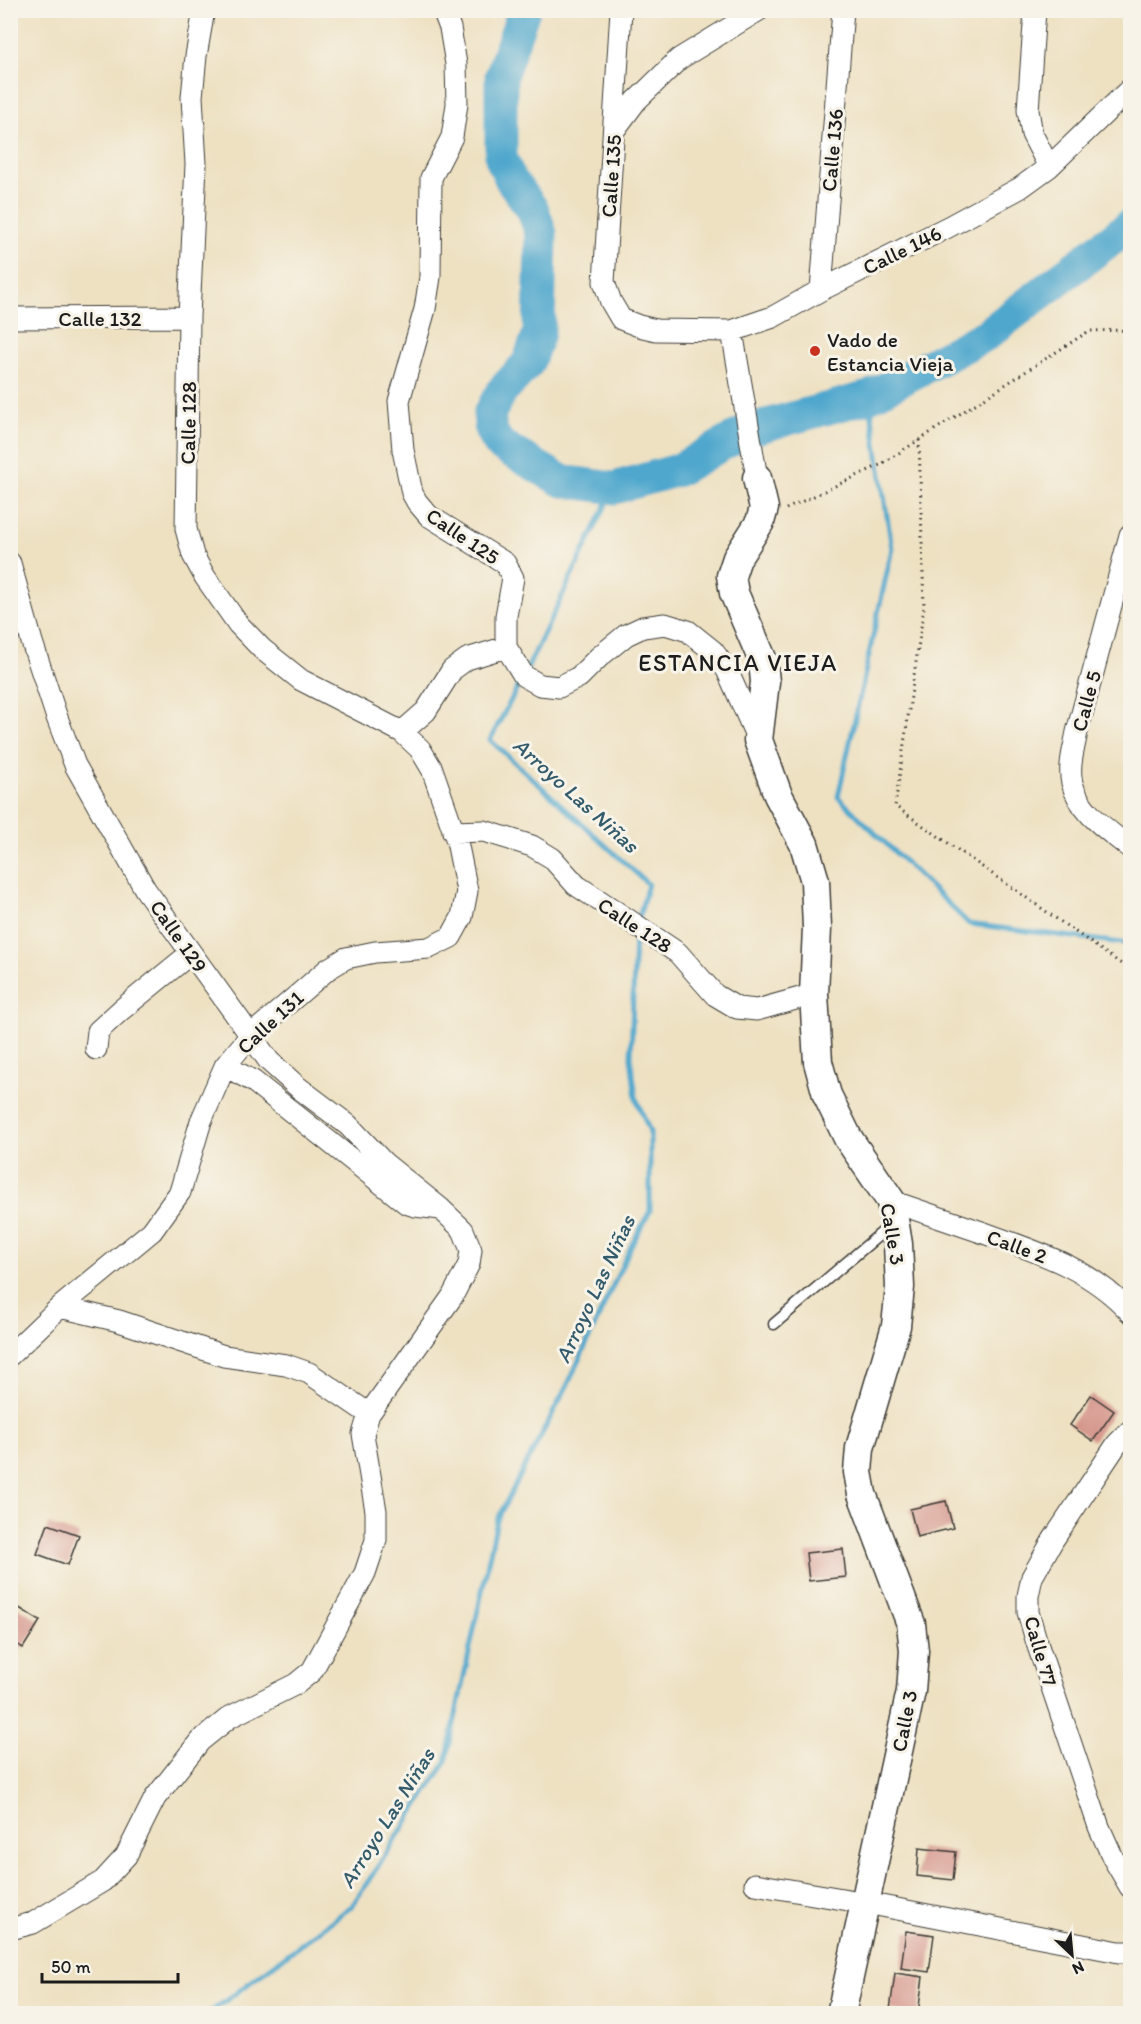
<svg xmlns="http://www.w3.org/2000/svg" width="1141" height="2024" viewBox="0 0 1141 2024" font-family="Itim,sans-serif">
	<style>
		.lines { fill: none; stroke-linecap: round; stroke-linejoin: round }
		.stream { stroke: #50a7cd; stroke-width: 5 }
		.river { stroke: #50a7cd; stroke-width: 33 }
		.building { fill: #d5968c }
		.lane-casing { stroke: #3c3a35; stroke-width: 13 }
		.street-casing { stroke: #3c3a35; stroke-width: 23 }
		.secondary-casing { stroke: #3c3a35; stroke-width: 31 }
		.path { stroke: #3c3a35; stroke-width: 3; stroke-dasharray: 1.5 4.5; stroke-linecap: butt }
		.lane { stroke: #fff; stroke-width: 10 }
		.street { stroke: #fff; stroke-width: 21 }
		.secondary { stroke: #fff; stroke-width: 28 }
		.poi-dot { fill: #c8321e; stroke: #f7f3e8; stroke-width: 2 }
		.labels { text-anchor: middle; dominant-baseline: central; stroke-width: 6; stroke-linejoin: round; paint-order: stroke }
		.street-label { font-size: 21px; fill: #1c1c1c; stroke: #f7f3e8 }
		.poi-label { font-size: 21px; fill: #1c1c1c; stroke: #f7f3e8; text-anchor: start }
		.water-label { font-size: 22px; font-style: italic; fill: #335b6c; stroke: #f7f3e8 }
		.quarter-label { font-size: 24px; letter-spacing: 1.5px; fill: #1c1c1c; stroke: #f7f3e8 }
	</style>
	<rect width="100%" height="100%" fill="#f7f3e8"/>
	<filter id="ink" filterUnits="userSpaceOnUse"><feTurbulence type="fractalNoise" baseFrequency=".0167" numOctaves="2"/><feDisplacementMap in="SourceGraphic" scale="12" xChannelSelector="R" yChannelSelector="G"/><feConvolveMatrix kernelMatrix="1 2 1 2 8 2 1 2 1" color-interpolation-filters="sRGB"/></filter>
	<filter id="wash" filterUnits="userSpaceOnUse"><feTurbulence type="fractalNoise" baseFrequency=".008" numOctaves="4" result="noise"/><feDisplacementMap in="SourceGraphic" scale="24" xChannelSelector="R" yChannelSelector="G"/><feGaussianBlur stdDeviation="1.35" result="paint"/><feColorMatrix in="noise" values="0 0 0 0 0 0 0 0 0 0 0 0 0 0 0 0 0 1.4 0 .05"/><feComposite in="paint" operator="in"/></filter>
	<g filter="url(#wash)">
		<rect width="100%" height="100%" fill="#eee1c2"/>
		<g class="lines">
			<path class="stream" d="M869 397 892 549 838 797 969 924 1130 944
				M526 671 614 488
				M522 679 490 740 648 884 638 921
				M208 2014 352 1906 446 1762 497 1520 569 1382 631 1246 650 1211V1132L636 1098 631 1058 635 933"/>
			<path class="river" d="M524 10 501 76V158L511 180 533 210 541 234 539 333 528 363 502 391 489 414 491 431 500 445 562 481 614 488 678 470 748 430 869 397 986 335 1130 225"/>
		</g>
		<g id="blocks">
			<path class="building" d="M1091 1395 1114 1411 1093 1441 1070 1425Z
				M946 1501 953 1528 917 1537 910 1509Z
				M48 1524 79 1535 68 1565 37 1554Z
				M843 1549 846 1577 809 1581 806 1553Z
				M13 1604 40 1621 23 1648 10 1640V1607Z
				M919 1848 956 1852 953 1880 917 1876Z
				M906 1931 934 1935 929 1972 901 1968Z
				M895 1973 923 1977 918 2014 890 2010Z"/>
		</g>
	</g>
	<g filter="url(#ink)">
		<use href="#blocks" fill-opacity="0" stroke="#3c3a35" stroke-width="1.5"/>
		<g class="lines">
			<g class="lane-casing">
				<path id="lane" d="M774 1324 892 1224"/>
			</g>
			<g class="street-casing">
				<path id="street" d="M443 10 450 28 456 64 457 104 452 137 431 178 430 277 425 309 399 401 403 450 412 493 417 502 429 516 505 563 513 578 506 616V647L524 676 540 685 559 687 579 677 599 657 626 635 643 627 665 624 688 631 713 651 727 670 758 740
					M621 10 604 282 611 302 621 319 639 326 656 330 732 331 773 317 821 290 948 227 1020 188 1049 167 1130 89
					M1035 10 1028 110 1032 134 1049 167
					M615 129 636 101 679 59 759 10
					M821 290 843 10
					M10 318 189 317
					M732 331 757 478
					M1130 535 1077 732C1074 748 1068 767 1072 783 1080 813 1108 830 1130 848
					M10 563 32 642 56 715 75 765 145 889 269 1061 299 1088 348 1125 384 1163 441 1209 463 1230 471 1250 469 1264 452 1297 369 1414 363 1434 376 1511V1540L365 1573 312 1671 296 1684 230 1717 200 1741 155 1798 126 1856 103 1881 33 1923 10 1929
					M402 732 426 711 452 670 467 659 506 647
					M453 832 484 831 532 846 552 858 576 885 678 953 715 995 737 1008 757 1010 814 994
					M96 1049 98 1031 121 1010 191 953
					M225 1066 253 1081 406 1203 415 1206 441 1209
					M891 1201C923 1212 955 1223 987 1234 1041 1253 1091 1269 1130 1312
					M60 1307 119 1321 224 1356 286 1365 309 1373 369 1414
					M10 1355 60 1307 152 1231 180 1192 201 1121 225 1066 250 1036 328 969 346 958 375 952 429 948 451 937 462 917 467 891 457 841 432 769 420 749 402 732 301 680 262 649 238 624 205 577 193 555 186 529 189 317 196 164 192 97 196 56 204 10
					M1130 1431 1117 1444 1053 1540 1032 1577 1028 1596V1612L1037 1643 1099 1827 1113 1858 1130 1887
					M755 1884 866 1903 1119 1952H1130"/>
			</g>
			<g class="secondary-casing">
				<path id="secondary" d="M757 478 764 508 760 522 737 558 731 576 734 593 763 661 765 682 758 740 778 795 804 844 815 881 817 928 814 994 818 1062 827 1095 848 1138 891 1201 898 1244 900 1287 896 1326 860 1448 858 1472 862 1494 911 1624 914 1651 911 1691 841 2014"/>
			</g>
			<path class="path" d="M919 440 924 607 895 806 1130 970
				M786 509 880 465 1089 331 1130 330"/>
			<use href="#lane" class="lane"/>
			<use href="#street" class="street"/>
			<use href="#secondary" class="secondary"/>
		</g>
	</g>
	<circle class="poi-dot" cx="815" cy="351" r="6"/>
	<g class="labels">
		<g class="street-label">
			<text transform="translate(832 150) rotate(-85)">Calle 136</text>
			<text transform="translate(611 176) rotate(-86)">Calle 135</text>
			<text transform="translate(902 250) rotate(-26)">Calle 146</text>
			<text x="100" y="318">Calle 132</text>
			<text transform="translate(188 423) rotate(-89)">Calle 128</text>
			<text transform="translate(463 536) rotate(34)">Calle 125</text>
			<text transform="translate(1086 701) rotate(-75)">Calle 5</text>
			<text transform="translate(635 925) rotate(33)">Calle 128</text>
			<text transform="translate(179 936) rotate(55)">Calle 129</text>
			<text transform="translate(270 1022) rotate(-43)">Calle 131</text>
			<text transform="translate(893 1234) rotate(80)">Calle 3</text>
			<text transform="translate(1017 1246) rotate(20)">Calle 2</text>
			<text transform="translate(1041 1651) rotate(74)">Calle 77</text>
			<text transform="translate(904 1721) rotate(-79)">Calle 3</text>
		</g>
		<g class="poi-label">
			<text x="827" y="339">Vado de<tspan x="827" dy="24">Estancia Vieja</tspan></text>
		</g>
		<g class="water-label">
			<text transform="translate(576 795) rotate(42)">Arroyo Las Niñas</text>
			<text transform="translate(595 1289) rotate(-65)">Arroyo Las Niñas</text>
			<text transform="translate(387 1818) rotate(-58)">Arroyo Las Niñas</text>
		</g>
		<g class="quarter-label">
			<text x="738" y="662">ESTANCIA VIEJA</text>
		</g>
	</g>
	<rect width="1141" height="2024" fill="none" stroke="#f7f3e8" stroke-width="36"/>
	<g transform="translate(1072 1955) rotate(154)" stroke="#f7f3e8" stroke-width="4.5" paint-order="stroke">
	<path d="M0-4.5L10 22L0 15L-10 22Z" fill="#1c1c1c"/>
	<text y="-9" font-size="16" font-weight="bold" text-anchor="middle" fill="#1c1c1c">N</text>
	</g>
	<path d="M42 1973v9h136v-9" fill="none" stroke="#1c1c1c" stroke-width="3"/>
	<text x="51" y="1973" font-size="18" fill="#1c1c1c" stroke="#f7f3e8" stroke-width="4.5" paint-order="stroke">50 m</text>
</svg>
